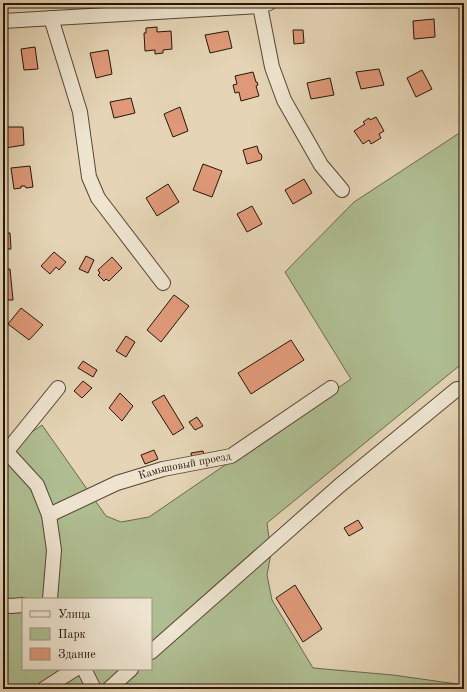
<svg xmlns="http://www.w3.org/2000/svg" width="467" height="692" viewBox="0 0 467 692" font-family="'Old Standard TT',serif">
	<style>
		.green { fill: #afbe92; stroke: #6a6a4c; fill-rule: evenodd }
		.building { fill: #df9979; stroke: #251607 }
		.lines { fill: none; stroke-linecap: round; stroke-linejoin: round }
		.minor-casing { stroke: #554633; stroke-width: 16 }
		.minor { stroke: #eee4d0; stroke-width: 14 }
		.labels { text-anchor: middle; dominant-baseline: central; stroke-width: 3; stroke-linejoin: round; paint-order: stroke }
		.street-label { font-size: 11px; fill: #251607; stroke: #eee4d0 }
	</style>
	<rect width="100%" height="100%" fill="#e5d5b6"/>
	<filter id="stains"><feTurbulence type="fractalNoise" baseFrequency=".005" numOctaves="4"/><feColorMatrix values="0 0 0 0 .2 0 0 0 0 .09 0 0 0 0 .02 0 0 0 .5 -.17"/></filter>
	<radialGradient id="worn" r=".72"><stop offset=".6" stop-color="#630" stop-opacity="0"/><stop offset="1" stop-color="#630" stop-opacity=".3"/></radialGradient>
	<path class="green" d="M464 130V362L267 523 271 553 267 575 272 600 313 668 393 675 464 685V689H3V452L42 425 106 516 121 522 149 517 351 379 285 272 354 202ZM23 599H151V669H23Z"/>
	<path class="building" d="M434 19 435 37 414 39 413 21Z
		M157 27V32L171 31 172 49 163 50V53L155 54V50L145 51 144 33H146V28Z
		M293 30H303L304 43 294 44Z
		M228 31 232 48 210 53 205 35Z
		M35 47 38 69 24 70 21 49Z
		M108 50 112 74 96 78 90 53Z
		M379 69 384 85 361 89 356 72Z
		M422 70 432 89 416 97 407 78Z
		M253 72 256 82H257L258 85 256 86 259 96 241 101 239 92 235 93 233 85 237 84 235 76Z
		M330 78 334 95 311 99 307 83Z
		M131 98 135 113 114 118 110 102Z
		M180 107 188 131 173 137 164 114Z
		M376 117 384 131 379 134 381 138 371 144 369 140 363 144 354 131 365 124 363 122 369 118 370 120Z
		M3 127H23L24 145 5 148Z
		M257 146 259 153 261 154 262 157 261 160 247 164 243 150Z
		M203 164 222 171 212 197 193 190Z
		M30 166 33 187 26 188 25 186H21V188L14 189 11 168Z
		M304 179 312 193 293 204 285 190Z
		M168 184 179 202 157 216 146 198Z
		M252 206 262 224 247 232 237 214Z
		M3 233H10L11 249H3Z
		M54 252 66 262 59 270 56 267 50 274 41 266Z
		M86 256 94 260 88 273 79 269Z
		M112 257 122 268 109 281 106 279 104 281 98 275 100 273 98 270Z
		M10 269 13 300H3V270Z
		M174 295 189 306 161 342 147 330Z
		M21 308 43 325 29 340 8 324Z
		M126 336 135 342 126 357 116 351Z
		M291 340 304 360 251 394 238 373Z
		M83 361 97 370 93 377 78 368Z
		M83 381 92 388 82 398 74 391Z
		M120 393 133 406 122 421 109 408Z
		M164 395 184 428 173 435 152 402Z
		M197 417 203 426 195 430 189 422Z
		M154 450 158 459 145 464 141 455Z
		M203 451 205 457 192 460 191 453Z
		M358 520 363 528 349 536 344 528Z
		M295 585 322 629 303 642 276 598Z"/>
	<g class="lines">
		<g class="minor-casing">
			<g id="minor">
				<path d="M260 3V6L272 67 284 100 321 165 342 190"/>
				<path d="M51 18 80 112 89 177 98 198 163 283"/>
				<path d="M3 21 260 6 269 3"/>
				<path d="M3 448 37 485 49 515 54 550 50 599"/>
				<path d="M3 454 7 451 58 388"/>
				<path id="s1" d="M49 515 117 483 163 469 231 456 331 388"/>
				<path d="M3 605 11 606 23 605"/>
				<path d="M151 652 339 486 457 389 464 390"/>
				<path d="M84 669 94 689"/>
				<path d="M44 689 75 669"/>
				<path d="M109 689 131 669"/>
			</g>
		</g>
		<use href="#minor" class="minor"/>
	</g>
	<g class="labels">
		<g class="street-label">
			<text stroke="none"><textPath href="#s1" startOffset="145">Камышовый проезд</textPath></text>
		</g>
	</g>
	<rect width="467" height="692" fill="none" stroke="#e5d5b6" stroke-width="16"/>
	<rect x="4" y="4" width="459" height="684" fill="none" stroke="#251607" stroke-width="2"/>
	<rect x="8" y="8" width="451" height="676" fill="none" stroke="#251607"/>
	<rect x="22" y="598" width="130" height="72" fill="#eee4d0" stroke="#9e9280"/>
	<rect x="30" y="611" width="20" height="6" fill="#eee4d0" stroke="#9e9280"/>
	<text x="58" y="618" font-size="12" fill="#251607">Улица</text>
	<rect x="30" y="628" width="20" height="12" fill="#afbe92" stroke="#9e9280"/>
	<text x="58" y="638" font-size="12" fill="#251607">Парк</text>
	<rect x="30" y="648" width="20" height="12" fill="#df9979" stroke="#9e9280"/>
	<text x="58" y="658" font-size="12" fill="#251607">Здание</text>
	<rect width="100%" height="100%" filter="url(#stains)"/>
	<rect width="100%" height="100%" fill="url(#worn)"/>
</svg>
